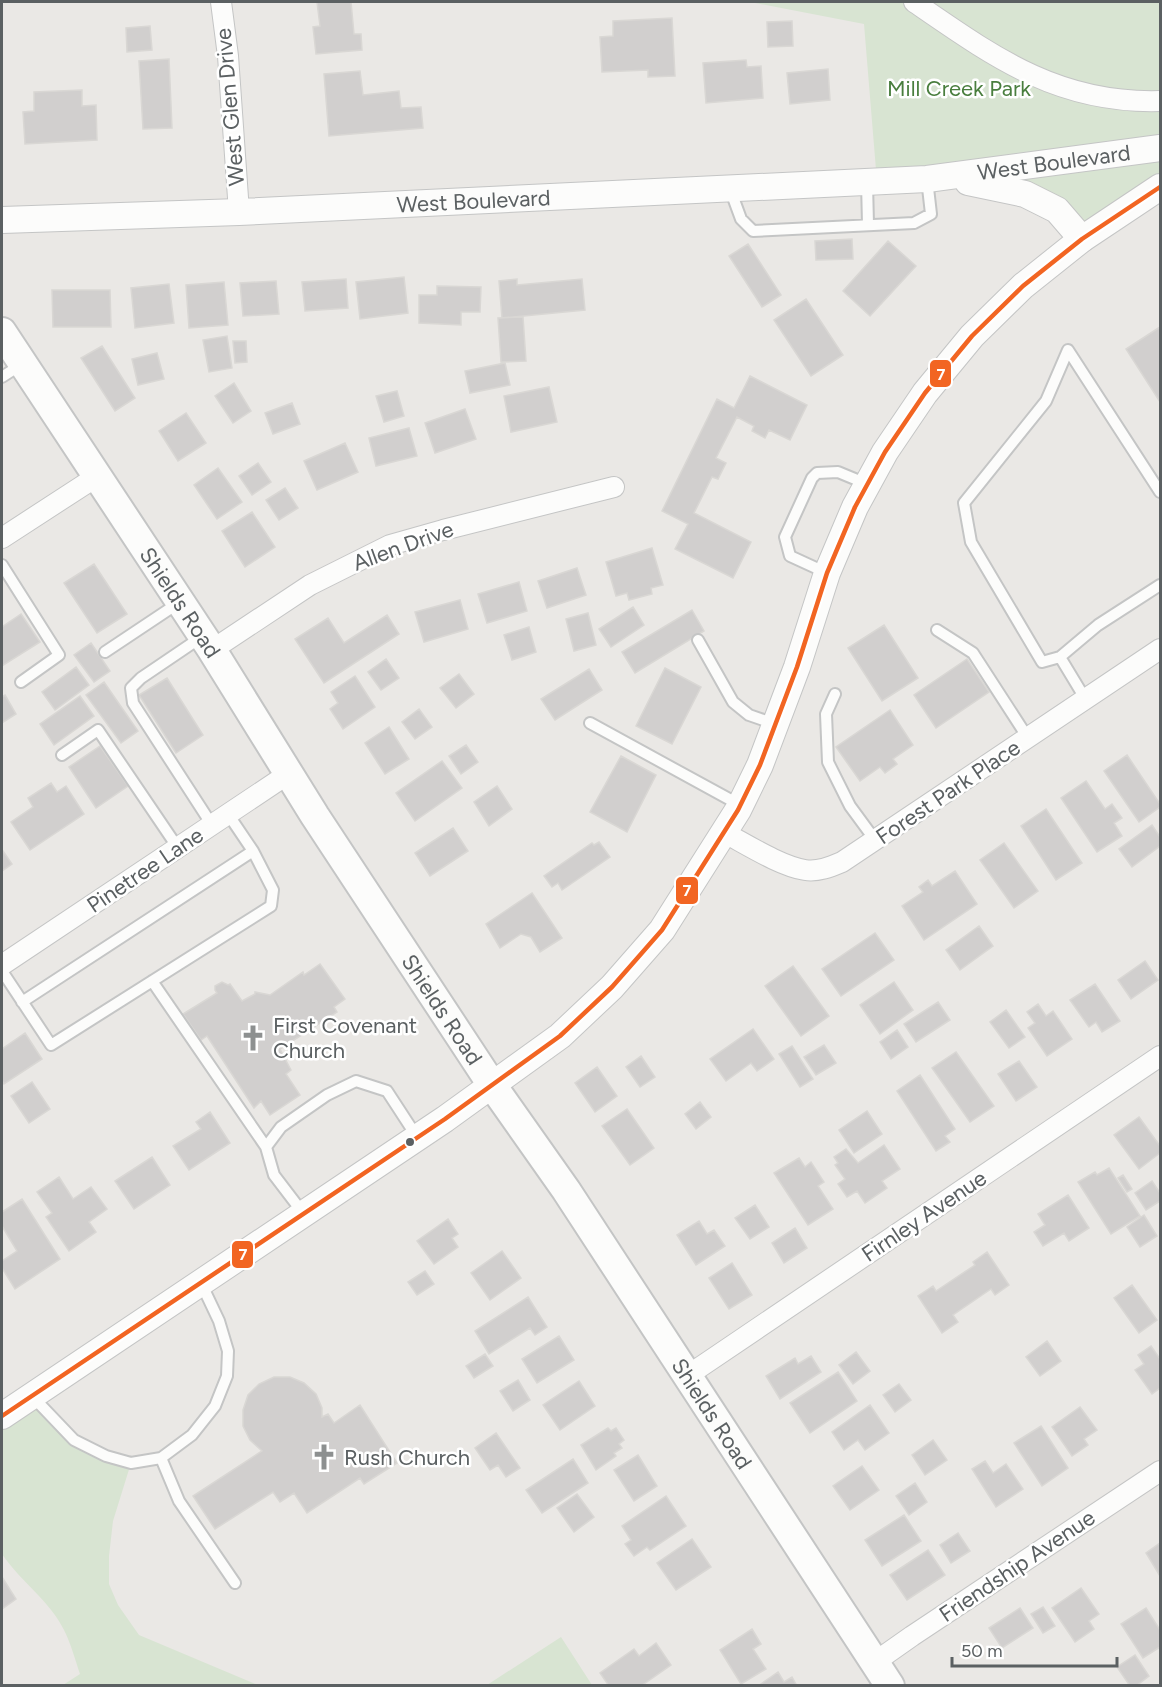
<svg xmlns="http://www.w3.org/2000/svg" width="1162" height="1687" viewBox="0 0 1162 1687" font-family="Figtree,sans-serif">
	<style>
		.green { fill: #d8e4d2 }
		.building { fill: #d1cfce; stroke: #d9d7d4; stroke-width: 1.5 }
		.lines { fill: none; stroke-linecap: round; stroke-linejoin: round }
		.service-casing { stroke: #c4c5c5; stroke-width: 14 }
		.minor-casing { stroke: #c4c5c5; stroke-width: 22 }
		.tertiary-casing { stroke: #c4c5c5; stroke-width: 28 }
		.secondary-casing { stroke: #c4c5c5; stroke-width: 32 }
		.service { stroke: #fcfcfb; stroke-width: 10 }
		.minor { stroke: #fcfcfb; stroke-width: 20 }
		.tertiary { stroke: #fcfcfb; stroke-width: 26 }
		.secondary { stroke: #fcfcfb; stroke-width: 28 }
		.bus-1-casing { stroke: #fff; stroke-width: 9 }
		.bus-1 { stroke: #f26522; stroke-width: 4.5 }
		.bus-dot { fill: #5b6062; stroke: #fff; stroke-width: 2 }
		.labels { text-anchor: middle; dominant-baseline: central; stroke-width: 5; stroke-linejoin: round; paint-order: stroke }
		.park-label { font-size: 22px; fill: #497e3e; stroke: #fff }
		.street-label { font-size: 22px; fill: #5b6062; stroke: #fff }
		.poi-label { font-size: 22px; fill: #5b6062; stroke: #fff; text-anchor: start }
		.line-badge { stroke: #fff; stroke-width: 2 }
		.badge-label { font-size: 16px; text-anchor: middle; font-weight: bold; fill: #fff }
	</style>
	<rect width="100%" height="100%" fill="#eae8e5"/>
	<path class="green" d="M750 2H1160V187L1082 239 993 186 877 182 864 24Z
		M31 1396 74 1440 131 1463 113 1521 109 1556V1584L118 1605 139 1635 258 1685H63L80 1674C75 1659 71 1644 64 1630 50 1601 20 1581 2 1554V1416Z
		M561 1637 592 1685H487Z"/>
	<path class="building" d="M317 2H351L354 34H361L362 50 316 54 313 27 320 26Z
		M672 18 675 76 648 77V70L602 72 600 37 613 36V21Z
		M792 21 793 46 768 47 767 22Z
		M150 26 152 50 127 52 126 28Z
		M169 59 172 128 143 129 139 61Z
		M746 60 747 67 761 66 763 98 706 103 703 63Z
		M828 69 830 100 790 104 787 73Z
		M360 71 363 95 399 91 401 108 421 107 423 128 329 136 324 74Z
		M82 90V106L96 105 97 140 25 144 23 112 34 111V92Z
		M852 239 853 259 816 260 815 241Z
		M888 241 916 266 870 316 843 291Z
		M748 244 781 295 762 307 729 256Z
		M404 277 408 313 360 319 356 282Z
		M346 279 348 308 305 311 302 282Z
		M517 279V285L582 279 585 310 502 318 499 281Z
		M276 281 279 314 243 316 240 283Z
		M224 282 228 325 189 328 186 285Z
		M169 284 174 323 135 328 131 288Z
		M437 286 481 287 480 312H461V325L419 323V295H437Z
		M52 290H110L111 327H53Z
		M806 299 843 355 811 376 774 320Z
		M523 317 526 361 501 362 498 318Z
		M1160 327V402L1126 349Z
		M227 336 232 368 209 372 203 340Z
		M233 341H246L247 362 235 363Z
		M102 346 135 398 115 411 81 358Z
		M157 353 164 379 138 385 132 359Z
		M505 363 510 385 470 393 465 371Z
		M750 376 807 405 790 440 769 430 765 438 752 431 754 426 737 417 716 458 726 463 718 479 712 477 694 513 751 542 733 578 675 549 688 524 662 511 717 399 734 408Z
		M234 383 251 411 233 423 215 396Z
		M549 387 557 422 511 432 504 396Z
		M397 391 404 416 384 422 376 396Z
		M292 403 300 424 273 434 265 413Z
		M465 409 476 439 435 453 425 423Z
		M186 413 206 443 178 461 159 431Z
		M409 428 417 456 376 466 369 438Z
		M345 443 358 472 317 490 304 461Z
		M258 463 271 482 252 495 239 476Z
		M218 468 242 502 217 519 194 485Z
		M285 488 298 508 279 520 266 500Z
		M252 512 275 547 245 567 222 531Z
		M652 548 663 585 651 588 652 594 629 600 627 593 616 596 606 562Z
		M94 564 127 614 97 633 64 583Z
		M577 568 586 595 547 608 538 581Z
		M519 582 527 611 487 623 478 594Z
		M460 600 468 629 424 642 415 612Z
		M633 607 644 625 611 647 599 629Z
		M692 610 704 631 635 673 622 652Z
		M588 613 596 645 574 651 566 619Z
		M21 614 40 642 2 666V627Z
		M387 615 399 634 324 683 295 639 328 618 344 643Z
		M884 625 918 678 882 701 848 648Z
		M529 627 536 652 512 660 504 635Z
		M91 643 110 671 94 682 74 655Z
		M386 659 399 678 381 690 368 672Z
		M967 659 989 692 936 728 914 695Z
		M76 667 89 685 55 710 42 692Z
		M665 668 701 687 672 744 636 726Z
		M589 669 602 690 555 720 541 699Z
		M459 674 474 694 456 708 440 688Z
		M355 676 375 707 343 729 330 709 338 703 331 692Z
		M167 678 203 735 176 753 139 695Z
		M104 682 138 731 121 743 86 695Z
		M5 695 16 714 2 723V697Z
		M80 696 94 716 54 745 40 724Z
		M419 709 432 727 415 739 402 722Z
		M890 710 913 745 893 759 897 764 885 773 880 767 860 781 836 747Z
		M389 727 409 759 385 774 365 743Z
		M466 745 478 762 461 774 449 756Z
		M100 746 128 786 96 808 69 767Z
		M1127 755 1160 804V807L1139 822 1104 771Z
		M621 756 656 775 627 832 590 812Z
		M442 761 462 788 415 821 396 793Z
		M1086 781 1105 809 1112 804 1122 818 1114 823 1122 836 1097 852 1061 798Z
		M51 783 57 792 66 786 84 814 30 850 11 822 33 807 28 798Z
		M497 786 512 809 489 826 474 802Z
		M1046 809 1082 863 1056 880 1021 826Z
		M1152 825 1160 837V846L1132 867 1119 849Z
		M453 828 468 851 430 876 415 853Z
		M599 842 610 857 562 890 558 883 552 887 544 876 592 843 594 845Z
		M1004 843 1038 891 1014 908 980 860Z
		M3 851 12 864 2 871V852Z
		M955 871 977 904 924 940 902 906 923 892 919 887 928 880 932 886Z
		M532 893 562 938 540 952 531 937 521 934 500 948 486 924Z
		M979 926 993 946 960 970 946 950Z
		M875 933 894 960 841 996 822 969Z
		M1145 961 1158 980 1131 999 1118 980Z
		M320 964 345 999 334 1007 337 1012 280 1049 291 1070 286 1074 300 1095 270 1115 261 1101 254 1108 207 1036 201 1040 183 1014 217 993 215 990V986L222 982 228 985 230 984 242 1001 255 994V992L270 995 303 972 304 975Z
		M793 966 829 1016 801 1036 765 986Z
		M894 982 913 1010 880 1034 860 1005Z
		M1095 984 1120 1021 1102 1032 1096 1022 1089 1027 1070 1000Z
		M938 1002 950 1020 916 1042 904 1024Z
		M1038 1004 1046 1016 1053 1011 1072 1039 1047 1056 1028 1028 1035 1023 1027 1012Z
		M1006 1010 1025 1037 1009 1048 990 1022Z
		M753 1029 774 1059 757 1071 751 1063 726 1081 710 1059Z
		M897 1030 908 1047 891 1059 880 1042Z
		M25 1033 42 1059 4 1084 2 1080V1049Z
		M824 1045 836 1063 816 1075 804 1057Z
		M792 1046 813 1079 800 1087 779 1054Z
		M956 1052 994 1106 970 1122 932 1068Z
		M641 1056 655 1077 640 1087 626 1067Z
		M1019 1061 1037 1087 1016 1101 998 1074Z
		M597 1067 617 1096 595 1112 575 1083Z
		M920 1075 955 1129 945 1136 950 1142 936 1151 897 1091Z
		M32 1082 50 1109 29 1123 11 1096Z
		M700 1102 711 1117 696 1129 685 1114Z
		M627 1109 654 1148 630 1165 602 1126Z
		M867 1111 882 1134 854 1153 839 1130Z
		M210 1112 230 1143 189 1170 173 1146 201 1129 196 1122Z
		M1139 1117 1160 1146V1153L1139 1169 1114 1135Z
		M884 1145 900 1169 882 1181 887 1188 865 1203 857 1191 847 1197 838 1184 845 1179 835 1165 838 1163 834 1157 846 1149 858 1163Z
		M152 1157 170 1185 134 1209 115 1181Z
		M799 1158 805 1167 811 1162 824 1182 818 1186 833 1209 808 1225 774 1173Z
		M1109 1168 1140 1216 1111 1234 1078 1182 1095 1172 1097 1175Z
		M1123 1175 1132 1189 1127 1192 1118 1178Z
		M59 1177 73 1199 91 1187 107 1209 89 1222 96 1232 69 1251 46 1217 52 1213 37 1192Z
		M1152 1181 1160 1193V1201L1146 1210 1135 1193Z
		M1068 1195 1089 1228 1069 1241 1064 1233 1043 1246 1034 1232 1045 1225 1038 1214Z
		M22 1199 60 1259 15 1289 2 1268V1261L17 1251 2 1226V1212Z
		M755 1205 769 1227 750 1239 735 1218Z
		M1144 1215 1157 1236 1140 1247 1127 1227Z
		M448 1219 458 1234 452 1238 458 1247 434 1264 417 1241Z
		M699 1221 707 1234 714 1230 725 1246 696 1265 677 1235Z
		M795 1228 807 1248 784 1263 772 1243Z
		M502 1251 521 1278 490 1300 471 1273Z
		M987 1252 1009 1285 995 1295 991 1289 953 1315 958 1322 942 1333 918 1296 933 1286 936 1291 975 1265 973 1262Z
		M732 1263 752 1295 729 1309 709 1278Z
		M425 1271 434 1284 417 1295 408 1282Z
		M1132 1285 1157 1320 1139 1333 1114 1298Z
		M528 1297 547 1327 535 1335 530 1328 489 1354 475 1331Z
		M559 1336 574 1360 537 1383 522 1359Z
		M1047 1341 1061 1361 1040 1376 1026 1357Z
		M1151 1346 1160 1359V1388L1152 1394 1135 1370 1144 1364 1138 1355Z
		M856 1352 870 1371 853 1384 839 1365Z
		M485 1354 493 1366 474 1378 466 1366Z
		M811 1356 821 1372 780 1399 766 1376 795 1358 798 1364Z
		M838 1372 857 1401 810 1433 790 1403Z
		M274 1377H290L304 1383 316 1394 322 1408V1417L328 1414 334 1423 360 1405 397 1463 364 1484 360 1478 307 1513 294 1493 280 1502 273 1492 215 1529 193 1496 262 1451 250 1440 243 1426V1410L248 1395 259 1384Z
		M518 1380 530 1400 513 1411 500 1391Z
		M579 1381 595 1406 560 1430 543 1405Z
		M899 1384 911 1400 895 1412 883 1395Z
		M870 1405 889 1433 865 1450 858 1440 844 1450 832 1432Z
		M1080 1407 1097 1430 1084 1439 1088 1445 1072 1456 1052 1427Z
		M1041 1426 1068 1468 1042 1486 1014 1443Z
		M608 1428 611 1431 616 1428 624 1440 619 1444 622 1448 614 1453 616 1456 596 1470 581 1445Z
		M496 1433 520 1468 506 1477 498 1465 490 1470 475 1448Z
		M933 1440 947 1460 925 1475 912 1455Z
		M638 1455 657 1486 634 1501 614 1470Z
		M573 1459 588 1483 542 1513 526 1490Z
		M985 1461 993 1473 1006 1464 1023 1489 996 1507 972 1469Z
		M862 1466 879 1490 850 1510 833 1486Z
		M915 1483 927 1502 909 1515 896 1496Z
		M577 1494 594 1517 574 1532 557 1508Z
		M666 1496 686 1526 650 1550 647 1547 634 1556 625 1544 631 1540 622 1526Z
		M904 1515 921 1541 882 1566 865 1540Z
		M958 1533 970 1551 951 1563 940 1545Z
		M692 1539 711 1567 676 1590 657 1563Z
		M1160 1543V1576L1146 1553Z
		M928 1550 945 1575 907 1600 890 1575Z
		M2 1577 16 1599 2 1609Z
		M1081 1588 1099 1614 1089 1621 1094 1629 1075 1642 1052 1608Z
		M1043 1607 1055 1626 1043 1633 1031 1614Z
		M1020 1608 1033 1628 1002 1648 989 1628Z
		M1146 1608 1160 1630V1647L1143 1658 1121 1624Z
		M752 1629 761 1644 753 1649 766 1669 741 1684 720 1650Z
		M656 1643 671 1665 641 1686H609L600 1673 634 1649 639 1656Z
		M1135 1655 1149 1676 1136 1686H1130L1117 1667Z
		M778 1672 784 1682 792 1677 797 1686H758Z"/>
	<g class="lines">
		<g class="service-casing">
			<path id="service" d="M867 183 868 224
				M730 189 741 219 753 231 914 223 931 214 927 179
				M2 377 22 364
				M2 565 59 655 21 682
				M827 573 790 556 785 537 812 478 817 473 838 472 867 484
				M937 630 973 653 1028 738
				M203 636 141 678 131 688 133 703 212 825
				M698 640 733 702 749 715 775 724
				M105 652 180 602
				M1060 657 1098 625 1160 585
				M835 694 826 714 828 762 850 806 875 840
				M1086 700 1060 657 1042 662 971 542 964 503 1046 401 1068 350 1160 492
				M590 723 740 805
				M62 755 98 730 178 848
				M2 971 51 1045 271 906 273 890 253 851 228 814
				M152 981 266 1147
				M22 1002 253 851
				M303 1213 274 1175 266 1147 281 1127 327 1095 356 1081 387 1091 417 1137
				M32 1396 74 1440 106 1456 131 1463 161 1458 192 1435 215 1406 227 1376 228 1351 219 1321 201 1283
				M161 1458 179 1501 235 1583"/>
		</g>
		<g class="minor-casing">
			<path id="minor" d="M221 2 228 56 239 212
				M914 2C994 57 1058 104 1160 101
				M2 538 96 477
				M212 650 310 585 390 545 443 530 614 487
				M723 832C746 844 780 866 805 870 818 872 830 867 842 862L1160 649
				M2 965 288 774
				M687 1376 1160 1056
				M875 1662 912 1636 1160 1471"/>
		</g>
		<g class="tertiary-casing">
			<g id="tertiary">
				<path d="M968 182 1025 194 1057 210 1082 239"/>
				<path id="s1" d="M2 220 239 212 927 179 1160 148"/>
				<path d="M2 1416 445 1119 560 1036 612 987 662 930 738 810 760 765 797 667 827 573 855 507 885 452 925 393 972 336 1023 286 1082 239 1160 187"/>
			</g>
		</g>
		<g class="secondary-casing">
			<g id="secondary">
				<path id="s2" d="M2 332 212 650 315 816 492 1085 566 1190 890 1686"/>
			</g>
		</g>
		<use href="#service" class="service"/>
		<use href="#minor" class="minor"/>
		<use href="#tertiary" class="tertiary"/>
		<use href="#secondary" class="secondary"/>
		<g class="bus-1-casing">
			<path id="bus-1" d="M2 1416 445 1119 560 1036 612 987 662 930 738 810 760 765 797 667 827 573 855 507 885 452 925 393 972 336 1023 286 1082 239 1160 187"/>
		</g>
		<use href="#bus-1" class="bus-1"/>
	</g>
	<defs>
		<g id="church-bare" transform="scale(2.07)"><path d="M-1.2-6h2.4v3.5h3.3v2.4h-3.3V6h-2.4V-.1h-3.3v-2.4h3.3Z" fill="#8d9090" stroke="#fff" stroke-width="2.5" paint-order="stroke"/></g>
	</defs>
	<g fill-rule="evenodd">
		<use href="#church-bare" x="253" y="1038"/>
		<use href="#church-bare" x="324" y="1457"/>
	</g>
	<circle class="bus-dot" cx="410" cy="1142" r="5"/>
	<g class="labels">
		<g class="park-label">
			<text x="959" y="88">Mill Creek Park</text>
		</g>
		<g class="street-label">
			<text transform="translate(230 107) rotate(-95)">West Glen Drive</text>
			<text stroke="none"><textPath href="#s1" startOffset="1054">West Boulevard</textPath></text>
			<text stroke="none"><textPath href="#s1" startOffset="472">West Boulevard</textPath></text>
			<text transform="translate(403 546) rotate(-20)">Allen Drive</text>
			<text stroke="none"><textPath href="#s2" startOffset="324">Shields Road</textPath></text>
			<text transform="translate(948 792) rotate(-34)">Forest Park Place</text>
			<text transform="translate(145 870) rotate(-34)">Pinetree Lane</text>
			<text stroke="none"><textPath href="#s2" startOffset="808">Shields Road</textPath></text>
			<text transform="translate(924 1216) rotate(-34)">Firnley Avenue</text>
			<text stroke="none"><textPath href="#s2" startOffset="1294">Shields Road</textPath></text>
			<text transform="translate(1017 1566) rotate(-34)">Friendship Avenue</text>
		</g>
		<g class="poi-label">
			<text x="273" y="1025">First Covenant<tspan x="273" dy="25">Church</tspan></text>
			<text x="344" y="1457">Rush Church</text>
		</g>
	</g>
	<g class="line-badge">
		<rect x="929" y="359" width="23" height="29" rx="6" fill="#f26522"/>
		<rect x="675" y="876" width="24" height="29" rx="6" fill="#f26522"/>
		<rect x="231" y="1240" width="23" height="29" rx="6" fill="#f26522"/>
	</g>
	<g class="badge-label">
		<text x="941" y="380">7</text>
		<text x="687" y="896">7</text>
		<text x="243" y="1260">7</text>
	</g>
	<rect width="1162" height="1687" fill="none" stroke="#5b6062" stroke-width="6"/>
	<path d="M952 1657v9h165v-9" fill="none" stroke="#5b6062" stroke-width="3"/>
	<text x="961" y="1657" font-size="18" fill="#5b6062" stroke="#ffffff" stroke-width="4.5" paint-order="stroke">50 m</text>
</svg>
